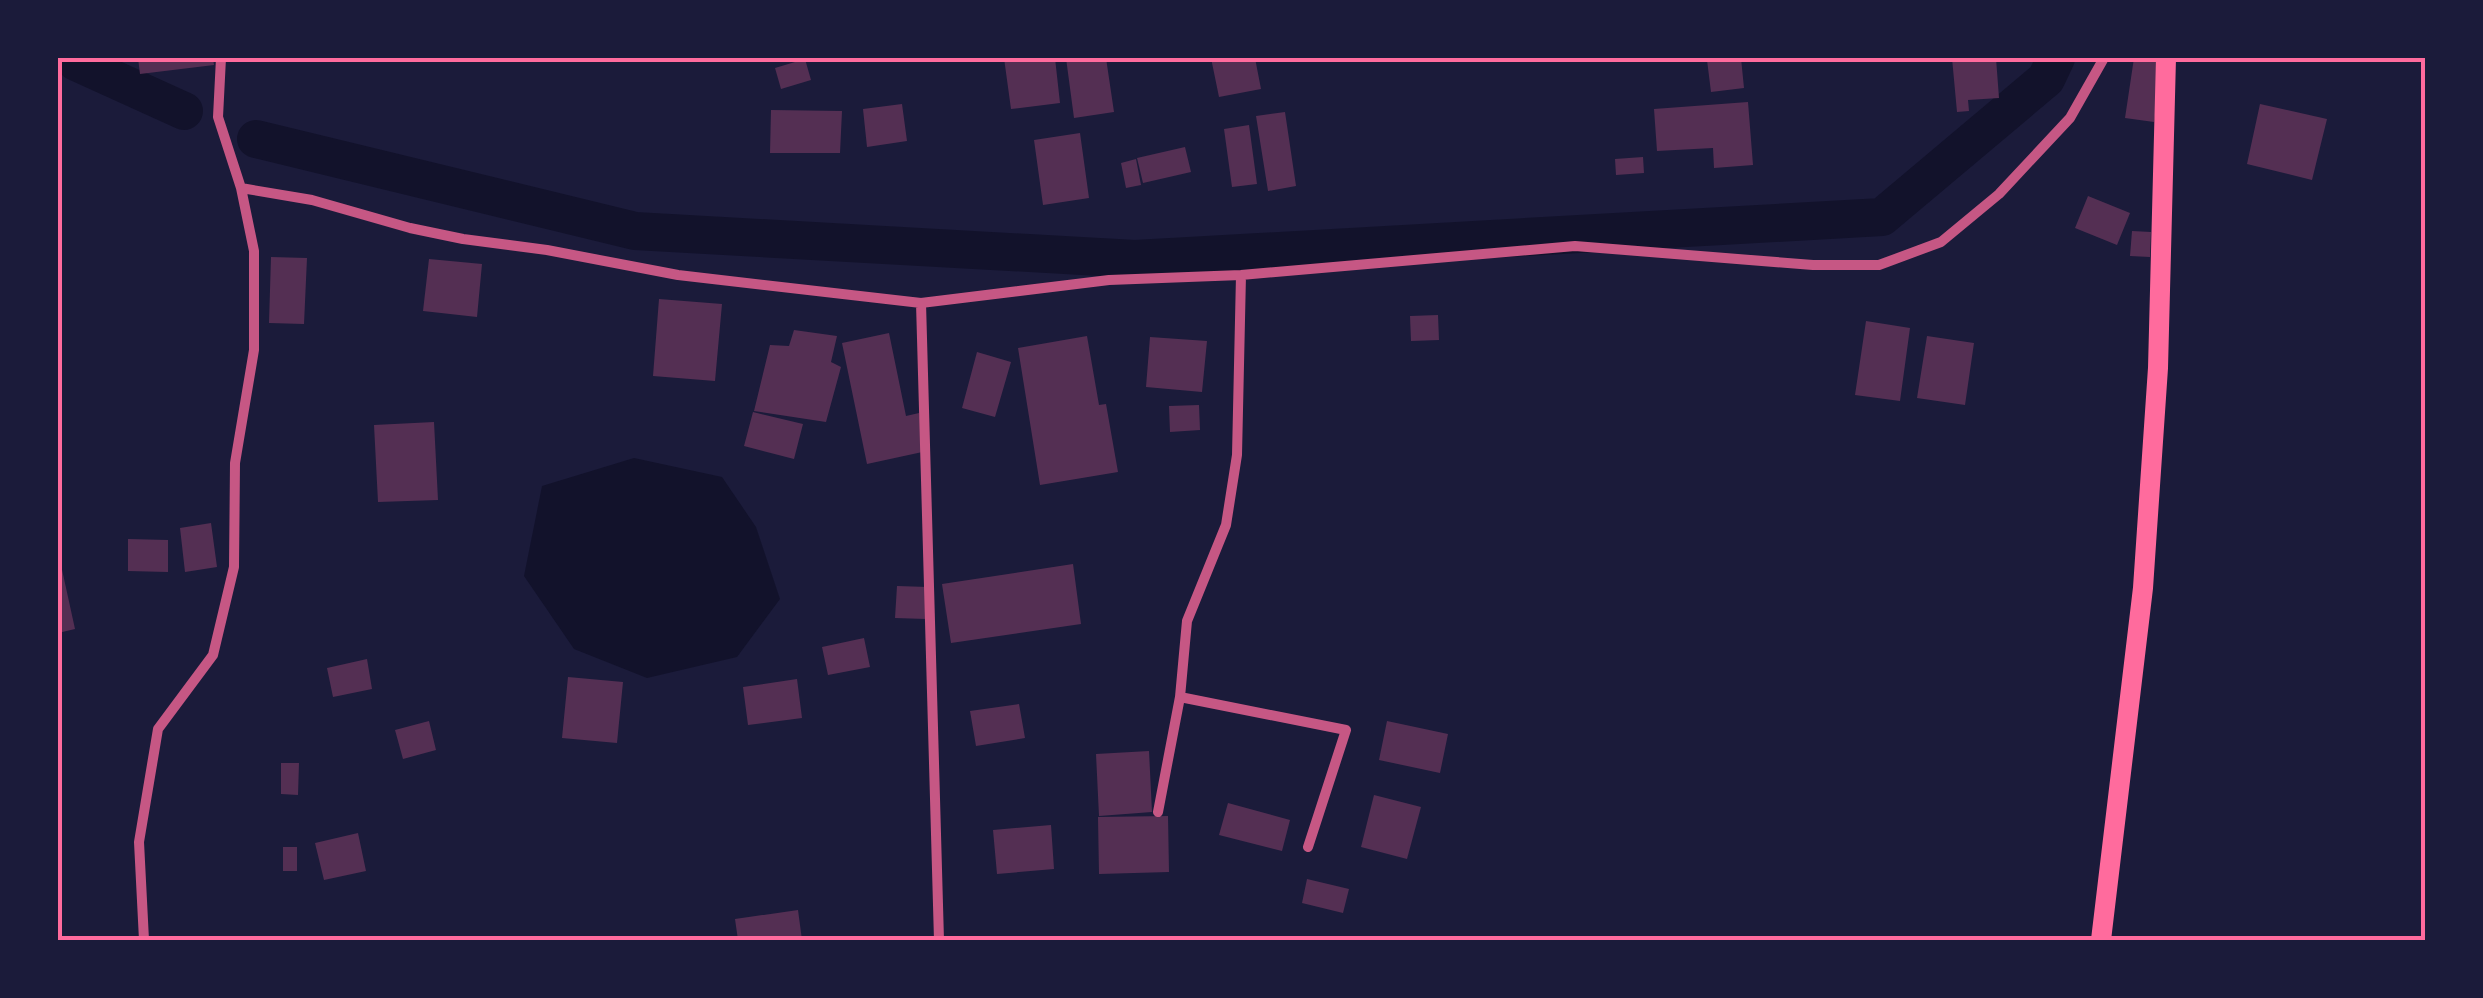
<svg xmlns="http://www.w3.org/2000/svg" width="2483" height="998" viewBox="0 0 2483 998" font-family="'Open Sans',sans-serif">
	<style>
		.water { fill: #12122b }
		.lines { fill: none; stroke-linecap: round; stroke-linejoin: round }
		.canal { stroke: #12122b; stroke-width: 38 }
		.building { fill: #542f53 }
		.minor { stroke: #c65784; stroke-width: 10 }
		.secondary { stroke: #ff6b9d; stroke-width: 20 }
		.neatline { fill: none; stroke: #ff6b9d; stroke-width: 4 }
	</style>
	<rect width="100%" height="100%" fill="#1b1b3a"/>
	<path class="water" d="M634 458 722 477 756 527 780 599 737 657 647 678 574 649 524 576 542 486Z"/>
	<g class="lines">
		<path class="canal" d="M74 58 76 62 184 111
			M256 139 635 231 1135 259 1882 217 2046 79 2056 58"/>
	</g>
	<path class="building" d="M138 58H213L214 65 140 74Z
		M1004 58H1055L1060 103 1011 109Z
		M1066 58H1106L1114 112 1074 118Z
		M1211 58H1255L1261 89 1219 97Z
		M1741 58 1744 88 1711 92 1707 60Z
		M1952 58H1996L1999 98 1968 100 1969 111 1957 112Z
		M2134 58H2163L2154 122 2125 118Z
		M805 59 811 80 781 89 775 68Z
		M1748 102 1753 165 1714 168 1713 148 1657 151 1654 109Z
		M902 104 907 141 867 147 863 109Z
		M2260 104 2327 119 2312 180 2247 164Z
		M771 110 842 111 840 153H770Z
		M1285 112 1296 186 1268 191 1256 116Z
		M1249 125 1257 184 1232 187 1224 129Z
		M1080 133 1089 198 1043 205 1034 140Z
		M1185 147 1191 172 1143 183 1137 158Z
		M1643 157 1644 173 1616 175 1615 159Z
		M1136 159 1141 185 1126 188 1121 163Z
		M2088 196 2130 213 2117 245 2075 228Z
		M2132 231 2151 232 2150 257 2130 256Z
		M271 257 307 258 304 324 269 323Z
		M429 259 482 264 477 317 423 311Z
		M659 299 722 304 715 381 653 376Z
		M1438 315 1439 340 1411 341 1410 316Z
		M1866 321 1910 328 1900 401 1855 395Z
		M794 330 837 336 831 362 841 367 826 422 754 411 770 345 789 346Z
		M889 333 906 416 919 413 927 451 867 464 842 343Z
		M1087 336 1099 405 1106 404 1118 472 1040 485 1018 348Z
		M1927 336 1974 343 1965 405 1917 398Z
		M1150 337 1207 341 1202 392 1146 387Z
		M977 352 1011 362 995 417 962 408Z
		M1199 405 1200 430 1170 432 1169 406Z
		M753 412 803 424 794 459 744 446Z
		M434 422 438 500 378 502 374 425Z
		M211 523 217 567 185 572 180 528Z
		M128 539 168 540V572L128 571Z
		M1073 564 1081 624 951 643 942 584Z
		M61 565 75 629 58 633V566Z
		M897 586 928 587 926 619 895 618Z
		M864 638 870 667 828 675 822 647Z
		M367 659 372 689 333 697 327 668Z
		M568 677 623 682 617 743 562 738Z
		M797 679 802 718 748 725 743 687Z
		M1019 704 1025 738 976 746 970 711Z
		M429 721 436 750 403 759 395 730Z
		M1387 721 1448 734 1440 773 1379 760Z
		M1149 751 1152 812 1099 816 1096 754Z
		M281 763H299L298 795 281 794Z
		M1374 795 1421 807 1407 859 1361 847Z
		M1228 803 1290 820 1282 851 1219 835Z
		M1168 816 1169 872 1099 874 1098 817Z
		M1051 825 1054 869 997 874 993 830Z
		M358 833 366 871 324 880 315 843Z
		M283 847H297V871H283Z
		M1307 879 1349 889 1343 913 1302 903Z
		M798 910 802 940H738L735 919Z"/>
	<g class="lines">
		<path class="minor" d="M221 58 218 117 241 188
			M1241 275 1237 455 1226 525 1187 621 1180 697 1346 730 1308 847
			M921 303 939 940
			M1158 812 1180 697
			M144 940 139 842 158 729 213 655 234 567 235 463 254 350V251L241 188 312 200 410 228 463 239 547 250 678 275 921 303 1109 280 1241 275 1575 246 1813 265H1879L1941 242 1999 194 2070 118 2104 58"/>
		<path class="secondary" d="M2101 940 2143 588 2158 368 2166 58"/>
	</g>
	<rect width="2483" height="998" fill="none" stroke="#1b1b3a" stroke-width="120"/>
	<rect x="60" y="60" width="2363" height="878" class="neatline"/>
</svg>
